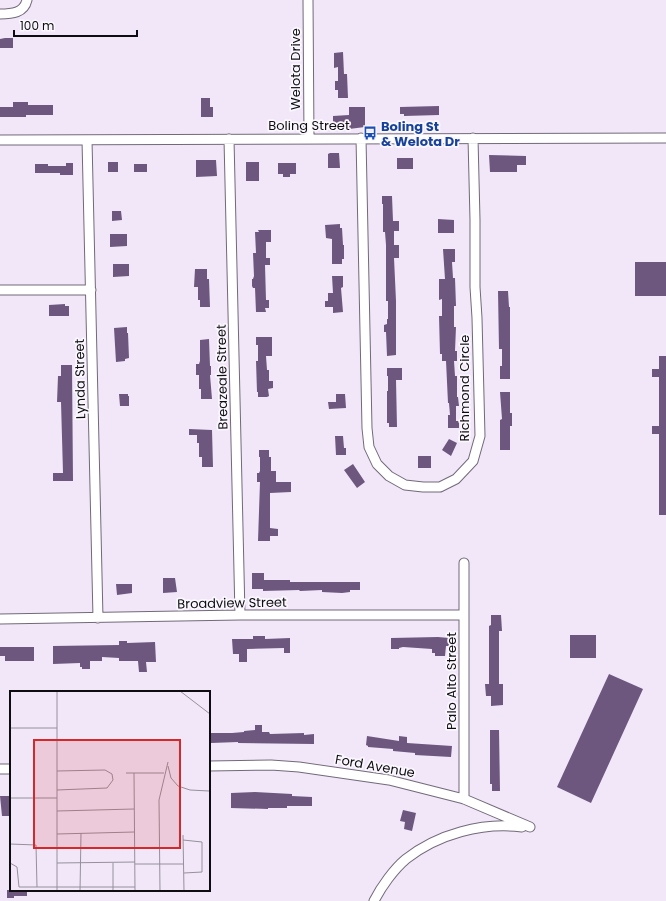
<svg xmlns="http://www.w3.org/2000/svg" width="666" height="901" viewBox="0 0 666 901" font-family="Poppins,sans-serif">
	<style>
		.building { fill: #6d577e }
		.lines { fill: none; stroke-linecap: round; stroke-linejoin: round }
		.minor-casing { stroke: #726979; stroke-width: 11 }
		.minor { stroke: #fff; stroke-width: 9 }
		.labels { text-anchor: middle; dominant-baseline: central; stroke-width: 3.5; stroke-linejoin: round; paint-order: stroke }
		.street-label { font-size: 13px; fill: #0f0c11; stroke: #fbf7fe }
		.transit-label { font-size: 13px; font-weight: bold; fill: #164399; stroke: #fbf7fe; text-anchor: start }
		.inset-road { fill: none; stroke: #978f9c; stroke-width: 1 }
		.view { fill: #d62828; fill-opacity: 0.15; stroke: #d62828; stroke-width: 2 }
		.inset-edge { fill: none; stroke: #0f0c11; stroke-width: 2 }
	</style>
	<rect width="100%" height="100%" fill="#f1e7f9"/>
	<path class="building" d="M5 38H13V48H0V39Z
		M343 52 344 74H347L348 98H338V90H335V81H338V67L334 68V53Z
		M201 98H210V107H213V117H201Z
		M13 102H28V105H53V115H26V117H0V107H13Z
		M439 106V115L404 116V114H400V107Z
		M349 107H365V127L349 129V127H333V116L349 115Z
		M330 153H339L340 168H328V154Z
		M489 155 526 156V165H517V172H490Z
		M397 158H413V169H397Z
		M196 160H216L217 176 196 177Z
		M108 162H118V172H108Z
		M246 162H259V181H246Z
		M66 163H73V175H60V173H35V164H48V166H66Z
		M278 163H296V174H290V177H283V174H278Z
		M134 164H147V172H134Z
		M382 196H392L393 221H399V231H394V245H399V258H394L396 301V355L387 356 386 332H384V325L387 324V319H388V301H386V245L385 232H383V204H382Z
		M112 211H121L122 220 112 221Z
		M438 219 454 220V233H438Z
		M340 224V228H342L343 245H344V259H342V264H332V239L326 238 325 225Z
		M258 230H271V242H266V258H270V265H265L266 300H269V308H265L266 312H256L255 288H253L252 286V279H253L254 276 253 253H256L255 232H259Z
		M110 234H127V246L110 247Z
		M443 249H455V262H452L453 278H455L456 306H454V327H456L455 351H457V361H454L455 376H457V397H458L459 406H456V421H459V428H448V415H450L449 403H448L446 361H442V354H440L439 316H442V299L439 300V279H445Z
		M635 262H666V296H635Z
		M113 264H129V276L113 277Z
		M195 269H207V279H209L210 307H200V300H198V287H194Z
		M332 276H343V287L341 288 343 312 333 313V307H325V301H328V293H333Z
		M498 291H508L509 307H510V379H500V366H502V349H499Z
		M65 304V306H69V316H49V305Z
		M127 327V333H128L129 358 125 359V361L116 362 114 328Z
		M256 337H272V356H266L267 370H269V381H273V388L268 389 269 396 267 397H258V392H257L256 361H258V345H256Z
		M209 339 210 366H211V375H210L212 399H201V389H199V375H196V364H199L200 361V340Z
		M659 356H666V515H659V434H652V426H659V377H652V369H659Z
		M61 365H72L73 481H53V473H63L61 402H57L58 376H61Z
		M387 368H402V380H396L397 427H389V423H387V391H388V376H387Z
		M500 392H510V413H512V426H510V450H500V420L502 419Z
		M119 394H128V396H129V406H120Z
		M336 394H345L346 408 329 409 328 402H336Z
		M189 429 212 430 213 467H202V457H199V443H197V435H189Z
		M335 436H343L344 448H346V455H336Z
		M449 439 457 443 451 456 442 450Z
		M259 450H269V457H271V471H276V482H291V492L270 493V528L278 529V536H270V541H258L260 482H257V473H259L260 471V457H259Z
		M418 456H431V468H418Z
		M353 464 365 482 357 488 344 470Z
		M252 573H264V580H290V582H360V590H350V592L342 593 322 592V590L300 591 299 590 263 591V589H252Z
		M163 578H175L177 592 163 593Z
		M116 584H132V593L117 595Z
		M491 615H501L502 631H499V684H503V705L491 706V696H486L485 684H489V626L491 625Z
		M570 635H596V658H570Z
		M253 636H265V639L290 638V653H284V648L247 649V662H239V654H233L232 639H253Z
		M438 637 449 638V646H446L445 656H435V653H432V649L403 647 399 648V649H391V638Z
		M119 641H127V643L155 642 156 662H146L147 672H139L138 661H119V658L102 657V661H90V669H82V667H80V663L53 664V646L119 645Z
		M0 647H34V661H5V656H0Z
		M609 674 643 689 591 803 557 787Z
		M255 725H262V732H269L270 734 304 733V735L314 734V744L238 743V742L211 743V733H232L244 732V731L255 730Z
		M490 730H499L500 791H492V784H490Z
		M367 736 399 741V736L407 737V743L452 746 451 757 415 755V753L393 751V749L368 747V746L366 745Z
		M255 792 292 794V796L312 797V806H287V808H268V809L231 808V793Z
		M0 796H10L11 816H2Z
		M403 810 416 813 412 831 404 829 405 822 400 821Z
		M7 890H27V896H14V898H7Z"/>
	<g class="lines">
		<g class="minor-casing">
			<path id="minor" d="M308 0 309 138
				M0 14C12 14 24 13 27 0
				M361 138 367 428 369 447 377 464 389 476 405 485 423 487H440L456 479 473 461 480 436 477 318 475 287V220L473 138
				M229 139 240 615
				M0 140 666 138
				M87 140 98 618
				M0 290H91
				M464 563V799
				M0 619 240 615H464
				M209 766 271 765 299 767 389 780 464 799 530 827
				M0 769H11
				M374 901C381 887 394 869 406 859 438 834 482 822 522 827"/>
		</g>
		<use href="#minor" class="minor"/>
	</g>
	<defs>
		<g id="bus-bare" transform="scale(1.08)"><path d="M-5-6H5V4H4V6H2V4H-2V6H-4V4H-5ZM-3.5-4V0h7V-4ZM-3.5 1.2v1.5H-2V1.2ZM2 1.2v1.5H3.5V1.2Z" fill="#1a4fb4" stroke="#fbf7fe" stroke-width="2.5" paint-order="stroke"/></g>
	</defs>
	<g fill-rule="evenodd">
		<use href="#bus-bare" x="370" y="133"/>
	</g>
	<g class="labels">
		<g class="street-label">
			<text transform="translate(295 69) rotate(-90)">Welota Drive</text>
			<text x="309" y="125">Boling Street</text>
			<text transform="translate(222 377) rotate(-91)">Breazeale Street</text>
			<text transform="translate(80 379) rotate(-91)">Lynda Street</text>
			<text transform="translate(464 388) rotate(-90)">Richmond Circle</text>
			<text transform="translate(232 603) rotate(-1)">Broadview Street</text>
			<text transform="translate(451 681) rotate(-90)">Palo Alto Street</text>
			<text transform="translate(375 766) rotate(10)">Ford Avenue</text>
		</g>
		<g class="transit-label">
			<text x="381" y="126">Boling St<tspan x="381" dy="15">&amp; Welota Dr</tspan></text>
		</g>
	</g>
	<g transform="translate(10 691)">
		<rect width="200" height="200" fill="#f1e7f9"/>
		<path class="inset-road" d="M47 0V200M170 0 200 23M0 37H47M158 75 161 87 168 95 180 99 199 100M47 80 95 79 102 83 103 89 97 97 47 99M116 82H154M124 82 125 200M0 107H47M47 120 124 118M47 143 124 141M173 144 174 200M173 149 192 151V181L174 182M0 153 26 154 27 196M0 172 7 176 9 196H125M47 172 125 171M103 172V200M125 173H174M70 200 71 142M150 200 149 109 158 71"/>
		<path class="view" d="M24 49H170V157H24Z"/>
		<rect width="200" height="200" class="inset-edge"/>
	</g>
	<path d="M14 30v6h123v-6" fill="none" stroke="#0f0c11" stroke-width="2"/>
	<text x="20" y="30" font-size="12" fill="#0f0c11" stroke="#fbf7fe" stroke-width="3" paint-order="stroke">100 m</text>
</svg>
